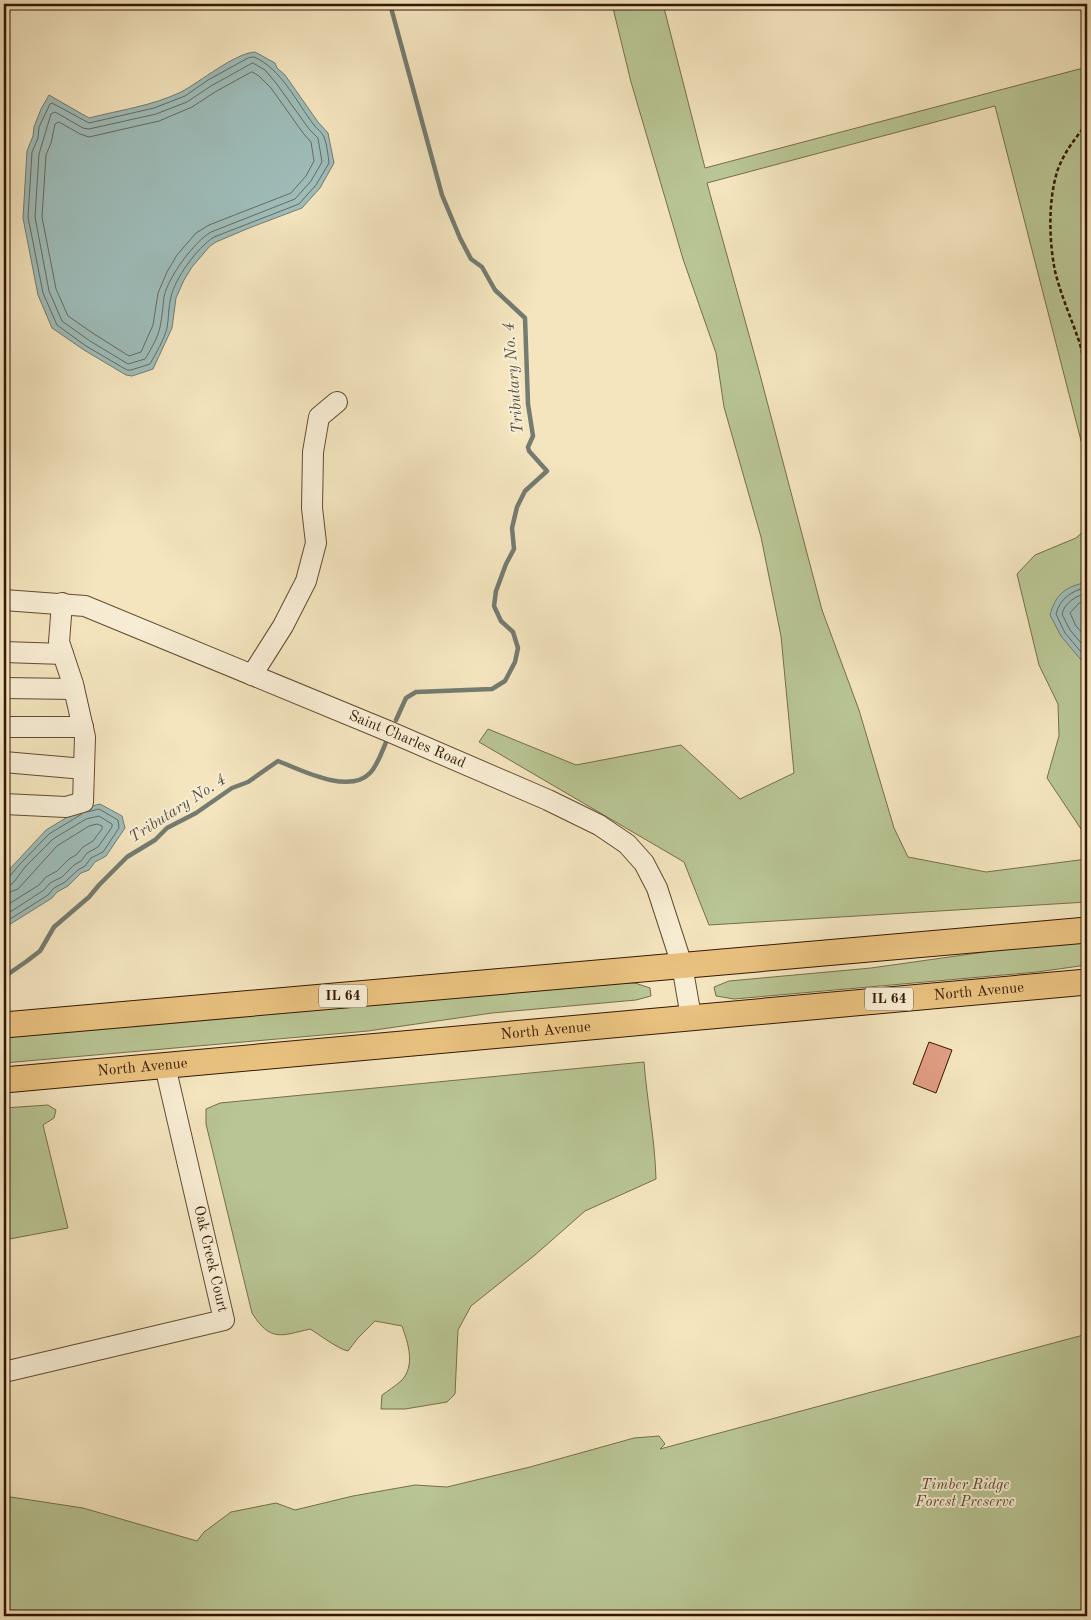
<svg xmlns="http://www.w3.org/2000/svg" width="1091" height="1620" viewBox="0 0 1091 1620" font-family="'Old Standard TT',serif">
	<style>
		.green { fill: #b9c594; stroke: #766e4a }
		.water { fill: #9ebdba; stroke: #747b70 }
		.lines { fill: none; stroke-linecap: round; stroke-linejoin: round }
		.shore { stroke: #696a5e; stroke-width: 1 }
		.stream { stroke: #747b70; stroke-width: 4.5 }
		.building { fill: #e09d82; stroke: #341801 }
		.minor-casing { stroke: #644b30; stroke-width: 22 }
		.major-casing { stroke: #341801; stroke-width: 27 }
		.path { stroke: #341801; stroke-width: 2.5; stroke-dasharray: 4 2.5; stroke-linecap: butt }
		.minor { stroke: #f8eed5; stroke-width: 20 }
		.major { stroke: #eac280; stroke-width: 25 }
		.labels { text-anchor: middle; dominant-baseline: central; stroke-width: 4; stroke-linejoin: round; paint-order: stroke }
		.shield { fill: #f8eed5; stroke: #6f5841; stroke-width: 1 }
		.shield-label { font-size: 14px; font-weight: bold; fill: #341801 }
		.street-label { font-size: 15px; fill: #341801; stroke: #f8eed5 }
		.park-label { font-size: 15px; font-style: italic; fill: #5c4c2d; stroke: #f8eed5 }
		.water-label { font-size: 16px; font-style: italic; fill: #595242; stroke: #f8eed5 }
	</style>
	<rect width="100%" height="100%" fill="#f4e5bf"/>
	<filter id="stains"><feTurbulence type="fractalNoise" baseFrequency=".004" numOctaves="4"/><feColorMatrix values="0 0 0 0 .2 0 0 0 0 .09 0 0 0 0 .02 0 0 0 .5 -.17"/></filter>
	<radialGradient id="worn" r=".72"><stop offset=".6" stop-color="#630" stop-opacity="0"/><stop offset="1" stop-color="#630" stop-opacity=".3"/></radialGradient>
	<path class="green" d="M612 4H663L705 168 1087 67V464L995 106 707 183 759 371 822 610 859 710 894 828 908 857 986 872 1087 859V902L709 925 684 862 479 742 488 729 576 765 681 745 740 799 794 773 781 636 761 537 724 407 716 353 683 259 631 82Z
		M1087 528V838L1047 778 1059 736 1058 704 1039 665 1017 574 1035 555 1076 538Z
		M1087 942V965L1037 972 734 999 716 996 714 987 729 981 871 968 1006 949Z
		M626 983H635L650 988 651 996 636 1000 492 1013 368 1031 4 1063V1037Z
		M644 1062C647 1101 655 1140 656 1179L585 1211 535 1255 471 1306 458 1330 455 1394 447 1402 405 1409H381L382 1395C388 1391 395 1386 401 1381 416 1366 408 1343 402 1326L375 1321 358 1338 348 1351C338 1349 320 1335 310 1329 281 1336 270 1342 252 1313L206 1124V1109L220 1103Z
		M48 1105 56 1110 54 1118 43 1125 68 1228 4 1240V1108Z
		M1087 1334V1616H4V1496L83 1508 197 1541 204 1532 231 1512 276 1503 295 1510 353 1496 415 1485 447 1487 530 1467 634 1438 659 1436 665 1444 660 1449Z"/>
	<path class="water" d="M255 52 275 63 277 68 285 75 318 122 328 133 334 163 320 188 302 208 249 228 216 242 210 246 192 267 184 280 176 298 172 328 153 369 132 376 126 375 84 350 52 328 38 295 23 218 27 151 33 136 34 127 41 109 49 95 89 118C120 110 152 106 181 92 200 82 235 53 255 52Z
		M1087 582V667L1061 636 1050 615C1056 593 1066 587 1087 582Z
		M100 804 122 816 125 828 106 856 95 862 89 870 81 873 68 886 57 892 52 898 4 928V877L7 872 46 830 81 809Z"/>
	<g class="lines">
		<path class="shore" d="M254 57C281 68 297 103 314 125 317 129 322 132 324 137 327 144 328 155 329 163L316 185 299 204 214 237C197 248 175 278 171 297 168 307 169 318 167 328 164 340 156 353 150 364L131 370H127L86 346 57 325 43 293 28 217 32 152 38 138 39 127 50 104 52 103 89 123 154 108 185 96 208 80 248 58Z
			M253 63 265 70 276 83 309 129 318 138 322 162 311 181 295 199 211 232C194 242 168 277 164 297 163 306 162 318 160 327 158 337 152 347 147 356L145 359 128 364 90 341 62 321 49 291 35 217 39 154 51 114 55 112 83 128 89 129 156 114 187 102 211 86Z
			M252 72 259 76 271 88 303 133 311 142 314 161 306 176 291 193 209 225 196 233 177 255 167 272 158 293 153 325 141 352 129 356 94 334 68 316 56 289 42 217 46 155 51 143 55 124 59 122 80 134 89 137 159 121 192 107 215 92Z
			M1087 587C1072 591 1060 598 1056 614L1065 633 1087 659
			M1087 593C1076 596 1065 602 1062 614L1070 630 1087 650
			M1087 601 1079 603 1070 613 1076 626 1087 638
			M4 879 9 877 21 863 49 834 82 814
			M4 885H10L14 882 25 867 53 839 86 819 99 816 112 824V827L98 847 87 853 81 861 74 865 62 877 50 883 44 890 4 916
			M4 893 10 892 18 889 57 846 89 826 97 824 102 826V829L93 841 83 847 76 855 69 859 57 871 46 877 39 885 4 907
			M4 923 48 895 54 888 65 882 78 870 85 866 91 858 103 852 119 828 118 820 99 809 87 812"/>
		<path class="stream" d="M390 4 442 195 460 238 471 259 482 267 495 290 525 318 528 404 533 436 528 447 529 451 547 471 525 491 517 507 512 528 514 549 506 564 496 591 494 606 501 621 513 632 518 648 515 662 505 681 492 689 416 692 406 698 396 720
			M4 977 27 961 40 951 54 927 89 897 99 885 127 857 155 840 167 828 196 813 232 788 248 782 278 761C301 770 349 795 370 773 377 766 382 752 386 742"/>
	</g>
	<path class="building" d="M929 1042 952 1050 936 1093 913 1084Z"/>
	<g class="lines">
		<g class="minor-casing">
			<g id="minor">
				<path id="s1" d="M4 600 85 606 388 731 548 800 599 825 627 844 644 863 657 888 682 965 691 1017"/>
				<path d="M4 652 63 654"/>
				<path d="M252 675 283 626 306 581 316 543 312 508 313 452 319 417 337 402"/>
				<path d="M4 688 74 689"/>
				<path d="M4 727H83"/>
				<path d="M4 762 84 769"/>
				<path d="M4 804 66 807 83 802 85 737 73 684 59 642 62 603"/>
				<path d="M4 1372 224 1320 165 1066"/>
			</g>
		</g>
		<g class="major-casing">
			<g id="major">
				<path d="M4 1025 1087 930"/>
				<path id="s2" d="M4 1080 1087 982"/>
			</g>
		</g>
		<path class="path" d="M1087 124C1075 138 1063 154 1057 172 1048 202 1049 241 1055 271 1061 296 1072 320 1080 344 1084 359 1085 374 1087 390"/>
		<use href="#minor" class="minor"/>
		<use href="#major" class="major"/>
	</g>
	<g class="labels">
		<g class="shield">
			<rect x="319" y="984.5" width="48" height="23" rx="4"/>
			<rect x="865" y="987.5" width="48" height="23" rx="4"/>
		</g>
		<g class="shield-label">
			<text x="343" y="996">IL 64</text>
			<text x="889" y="999">IL 64</text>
		</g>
		<g class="street-label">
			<text stroke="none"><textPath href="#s1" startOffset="430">Saint Charles Road</textPath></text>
			<text stroke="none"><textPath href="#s2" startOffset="979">North Avenue</textPath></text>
			<text stroke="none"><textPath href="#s2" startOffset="544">North Avenue</textPath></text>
			<text stroke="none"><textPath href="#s2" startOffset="139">North Avenue</textPath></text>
			<text transform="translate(210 1259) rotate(77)">Oak Creek Court</text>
		</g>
		<g class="park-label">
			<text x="965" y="1485">Timber Ridge<tspan x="965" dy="17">Forest Preserve</tspan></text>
		</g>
		<g class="water-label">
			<text transform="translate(514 378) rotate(-95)">Tributary No. 4</text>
			<text transform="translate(178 809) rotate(-33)">Tributary No. 4</text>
		</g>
	</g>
	<rect width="1091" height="1620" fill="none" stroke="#f4e5bf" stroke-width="20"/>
	<rect x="5" y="5" width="1081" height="1610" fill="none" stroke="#341801" stroke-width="2.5"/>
	<rect x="10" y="10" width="1071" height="1600" fill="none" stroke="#341801"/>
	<rect width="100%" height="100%" filter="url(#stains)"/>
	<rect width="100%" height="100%" fill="url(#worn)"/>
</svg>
